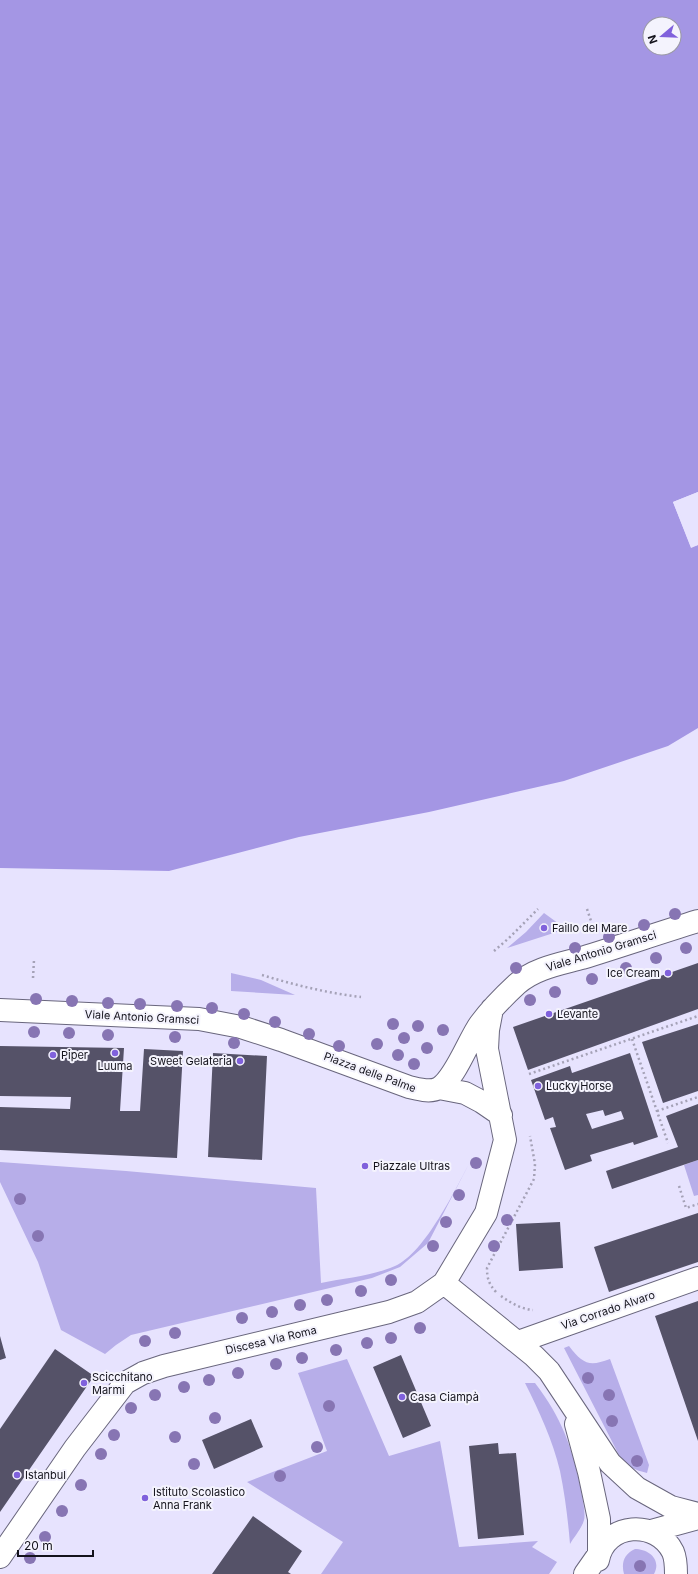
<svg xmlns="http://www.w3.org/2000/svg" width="698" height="1574" viewBox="0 0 698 1574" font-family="Inter,sans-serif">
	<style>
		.green { fill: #b7aee9 }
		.water { fill: #a496e4; fill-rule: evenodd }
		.pier { fill: #e7e3fe }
		.building { fill: #555268; fill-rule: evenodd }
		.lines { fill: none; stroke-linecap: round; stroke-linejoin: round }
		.minor-casing { stroke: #69667d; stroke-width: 24 }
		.path { stroke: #a5a2b7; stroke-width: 2.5; stroke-dasharray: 2 3; stroke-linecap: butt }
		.minor { stroke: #fff; stroke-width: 22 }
		.tree { fill: #8775b3 }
		.poi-dot { fill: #8061dc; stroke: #f4f3fd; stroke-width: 1.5 }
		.labels { text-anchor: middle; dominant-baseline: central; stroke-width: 4; stroke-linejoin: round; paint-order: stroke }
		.poi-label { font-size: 11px; fill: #14131c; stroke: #f4f3fd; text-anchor: start }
		.street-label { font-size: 11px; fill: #14131c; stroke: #f4f3fd }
	</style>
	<rect width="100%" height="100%" fill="#e7e3fe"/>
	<path class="green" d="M544 913 566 929 507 948 526 932Z
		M231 973 261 980 295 995 231 991Z
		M471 1160 428 1243 400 1267 372 1278 131 1335 116 1345 105 1354 61 1330 38 1262 0 1182V1162L126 1171 316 1188 321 1283C345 1278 372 1276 395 1266 425 1253 456 1188 471 1160Z
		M698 1160V1195L694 1196 684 1165Z
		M569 1346C583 1364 589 1367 610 1359L649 1465 647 1473C635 1470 628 1467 620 1457L564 1348Z
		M347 1359 389 1456 440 1441 459 1547 538 1541 532 1547 557 1562 549 1574H321L343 1542 247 1482 327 1451 298 1373Z
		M525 1383H535C562 1418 572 1447 581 1490 582 1496 586 1514 584 1520 582 1528 574 1537 570 1544 568 1520 565 1495 560 1471 553 1441 539 1411 525 1383Z
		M635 1549C648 1549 662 1559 654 1574H624C621 1563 624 1554 635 1549Z"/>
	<path class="water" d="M0 0H698V492L673 502 691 547 698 545V728L668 746 564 781 429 812 299 837 169 871 0 868ZM650 24H674V48H650Z"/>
	<path class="pier" d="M698 492V495L676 503 692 545 698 543V545L691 548 673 502Z"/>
	<path class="building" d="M698 963V1009L528 1070 513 1027Z
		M698 1024V1091L663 1103 642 1042Z
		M0 1046 124 1048 120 1111H140L144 1049 183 1051 177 1158 0 1150V1107L70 1109 71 1097 0 1096Z
		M213 1053 267 1056 262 1160 208 1157Z
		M630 1053 658 1137 634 1145 633 1142 590 1155 592 1161 565 1170 550 1128 556 1127 553 1117 545 1120 531 1080 570 1066 572 1073ZM603 1110 605 1116 621 1111 624 1119 592 1129 586 1114Z
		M698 1104V1160L612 1189 606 1171 678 1147 666 1116Z
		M698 1213V1262L609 1292 594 1247Z
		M560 1222 563 1268 519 1271 516 1224Z
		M698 1301V1441L655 1316Z
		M0 1336 6 1358 0 1360Z
		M55 1349 94 1376 0 1512V1429Z
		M401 1355 431 1426 403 1438 373 1367Z
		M251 1419 263 1447 214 1469 202 1440Z
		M498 1443 499 1454 516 1453 524 1535 478 1539 469 1446Z
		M253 1516 302 1551 288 1572 291 1574H212Z"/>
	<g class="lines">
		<g class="minor-casing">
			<path id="minor" d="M0 1010 199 1019 241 1027 281 1040 409 1087C418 1089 430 1093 439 1088 455 1079 469 1039 480 1024 491 1009 504 996 517 984 535 968 560 964 582 958 621 946 659 933 698 921
				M439 1088 465 1093 482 1102 501 1115
				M444 1283 534 1356 549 1371 610 1463 637 1488 671 1507 698 1514
				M518 1342 698 1278
				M576 1424 589 1472 599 1519V1554L585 1574
				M651 1531 698 1518
				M0 1557 75 1448 125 1383 143 1373 164 1366 389 1312 417 1302 444 1283 486 1213 505 1140 487 1049 488 1030 492 1009
				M598 1560C605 1522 657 1519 673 1552 676 1559 676 1567 676 1574"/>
		</g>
		<path class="path" d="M587 909 591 921
			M494 951 509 938 538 909
			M262 975C295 985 327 993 361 997
			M33 978 34 960
			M632 1039 668 1143
			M529 1074 698 1016
			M657 1111 698 1097
			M679 1186 686 1208 698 1204
			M496 1292C489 1284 487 1279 487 1268L534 1179 535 1164 530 1136
			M501 1296C511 1303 521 1309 533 1310"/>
		<use href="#minor" class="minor"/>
	</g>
	<g class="tree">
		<circle cx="675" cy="914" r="6"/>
		<circle cx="644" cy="925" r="6"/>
		<circle cx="609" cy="937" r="6"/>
		<circle cx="575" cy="948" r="6"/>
		<circle cx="686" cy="948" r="6"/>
		<circle cx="656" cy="958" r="6"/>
		<circle cx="516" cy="968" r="6"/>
		<circle cx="626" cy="968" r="6"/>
		<circle cx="592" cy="979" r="6"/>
		<circle cx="555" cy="992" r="6"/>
		<circle cx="36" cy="999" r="6"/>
		<circle cx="530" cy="1000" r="6"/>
		<circle cx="72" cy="1001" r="6"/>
		<circle cx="108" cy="1003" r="6"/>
		<circle cx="140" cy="1004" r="6"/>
		<circle cx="177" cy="1006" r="6"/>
		<circle cx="212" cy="1008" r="6"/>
		<circle cx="244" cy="1014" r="6"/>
		<circle cx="275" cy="1022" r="6"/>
		<circle cx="393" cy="1024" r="6"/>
		<circle cx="418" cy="1026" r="6"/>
		<circle cx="443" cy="1030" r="6"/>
		<circle cx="34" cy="1032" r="6"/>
		<circle cx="69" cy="1033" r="6"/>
		<circle cx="309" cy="1034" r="6"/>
		<circle cx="108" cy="1035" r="6"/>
		<circle cx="175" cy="1037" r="6"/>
		<circle cx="404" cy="1038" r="6"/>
		<circle cx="234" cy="1043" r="6"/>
		<circle cx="377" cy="1044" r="6"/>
		<circle cx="339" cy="1046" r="6"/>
		<circle cx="427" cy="1048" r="6"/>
		<circle cx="398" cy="1055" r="6"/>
		<circle cx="414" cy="1064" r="6"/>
		<circle cx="476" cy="1163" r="6"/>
		<circle cx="459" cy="1195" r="6"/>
		<circle cx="20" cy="1199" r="6"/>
		<circle cx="507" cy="1220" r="6"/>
		<circle cx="446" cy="1222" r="6"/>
		<circle cx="38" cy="1236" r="6"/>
		<circle cx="433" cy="1246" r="6"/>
		<circle cx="494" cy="1246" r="6"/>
		<circle cx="391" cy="1280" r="6"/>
		<circle cx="361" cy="1291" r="6"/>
		<circle cx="327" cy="1300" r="6"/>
		<circle cx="300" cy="1305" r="6"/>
		<circle cx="272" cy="1312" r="6"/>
		<circle cx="242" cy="1318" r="6"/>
		<circle cx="420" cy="1328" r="6"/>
		<circle cx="175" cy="1333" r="6"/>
		<circle cx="391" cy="1338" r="6"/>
		<circle cx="145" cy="1341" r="6"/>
		<circle cx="367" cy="1343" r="6"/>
		<circle cx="336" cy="1350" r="6"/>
		<circle cx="302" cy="1358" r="6"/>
		<circle cx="276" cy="1364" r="6"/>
		<circle cx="238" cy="1373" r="6"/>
		<circle cx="588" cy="1378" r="6"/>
		<circle cx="209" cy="1380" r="6"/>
		<circle cx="184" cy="1387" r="6"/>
		<circle cx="155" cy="1395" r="6"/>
		<circle cx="609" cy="1395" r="6"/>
		<circle cx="329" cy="1406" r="6"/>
		<circle cx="131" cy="1408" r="6"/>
		<circle cx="215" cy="1418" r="6"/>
		<circle cx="612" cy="1421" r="6"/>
		<circle cx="114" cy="1435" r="6"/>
		<circle cx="175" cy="1437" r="6"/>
		<circle cx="317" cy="1447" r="6"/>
		<circle cx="101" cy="1454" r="6"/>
		<circle cx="637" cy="1461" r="6"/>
		<circle cx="194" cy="1464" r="6"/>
		<circle cx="280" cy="1476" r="6"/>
		<circle cx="81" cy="1485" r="6"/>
		<circle cx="62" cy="1511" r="6"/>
		<circle cx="45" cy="1537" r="6"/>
		<circle cx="30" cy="1558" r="6"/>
		<circle cx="640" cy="1566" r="6"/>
	</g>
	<g class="poi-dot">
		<circle cx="544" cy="928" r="4"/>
		<circle cx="668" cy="973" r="4"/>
		<circle cx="549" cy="1014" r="4"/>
		<circle cx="115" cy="1053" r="4"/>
		<circle cx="53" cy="1055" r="4"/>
		<circle cx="240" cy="1061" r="4"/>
		<circle cx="538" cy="1086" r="4"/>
		<circle cx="365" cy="1166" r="4"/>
		<circle cx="84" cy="1383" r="4"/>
		<circle cx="402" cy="1397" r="4"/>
		<circle cx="17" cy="1475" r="4"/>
		<circle cx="145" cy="1498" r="4"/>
	</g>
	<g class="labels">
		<g class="poi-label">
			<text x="552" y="928">Faillo del Mare</text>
			<text x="660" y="973" text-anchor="end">Ice Cream</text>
			<text x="557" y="1014">Levante</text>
			<text x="61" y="1055">Piper</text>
			<text x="232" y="1061" text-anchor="end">Sweet Gelateria</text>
			<text x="115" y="1066" text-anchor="middle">Luuma</text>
			<text x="546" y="1086">Lucky Horse</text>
			<text x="373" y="1166">Piazzale Ultras</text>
			<text x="92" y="1377">Scicchitano<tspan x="92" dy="13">Marmi</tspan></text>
			<text x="410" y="1397">Casa Ciampà</text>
			<text x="25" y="1475">Istanbul</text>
			<text x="153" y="1492">Istituto Scolastico<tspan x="153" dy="13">Anna Frank</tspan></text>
		</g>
		<g class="street-label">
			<text transform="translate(601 951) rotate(-17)">Viale Antonio Gramsci</text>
			<text transform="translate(142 1017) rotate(3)">Viale Antonio Gramsci</text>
			<text transform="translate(370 1072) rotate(20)">Piazza delle Palme</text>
			<text transform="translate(608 1310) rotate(-19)">Via Corrado Alvaro</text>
			<text transform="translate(271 1340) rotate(-13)">Discesa Via Roma</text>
		</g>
	</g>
	<g transform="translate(662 36) rotate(251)"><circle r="19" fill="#f4f3fd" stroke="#9a99a3"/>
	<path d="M0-3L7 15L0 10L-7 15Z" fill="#8061dc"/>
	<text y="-6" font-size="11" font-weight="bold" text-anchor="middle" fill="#14131c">N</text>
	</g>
	<path d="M18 1550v6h75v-6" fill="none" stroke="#14131c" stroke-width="2"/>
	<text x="24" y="1550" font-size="12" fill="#14131c" stroke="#f4f3fd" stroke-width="3" paint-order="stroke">20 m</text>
</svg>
